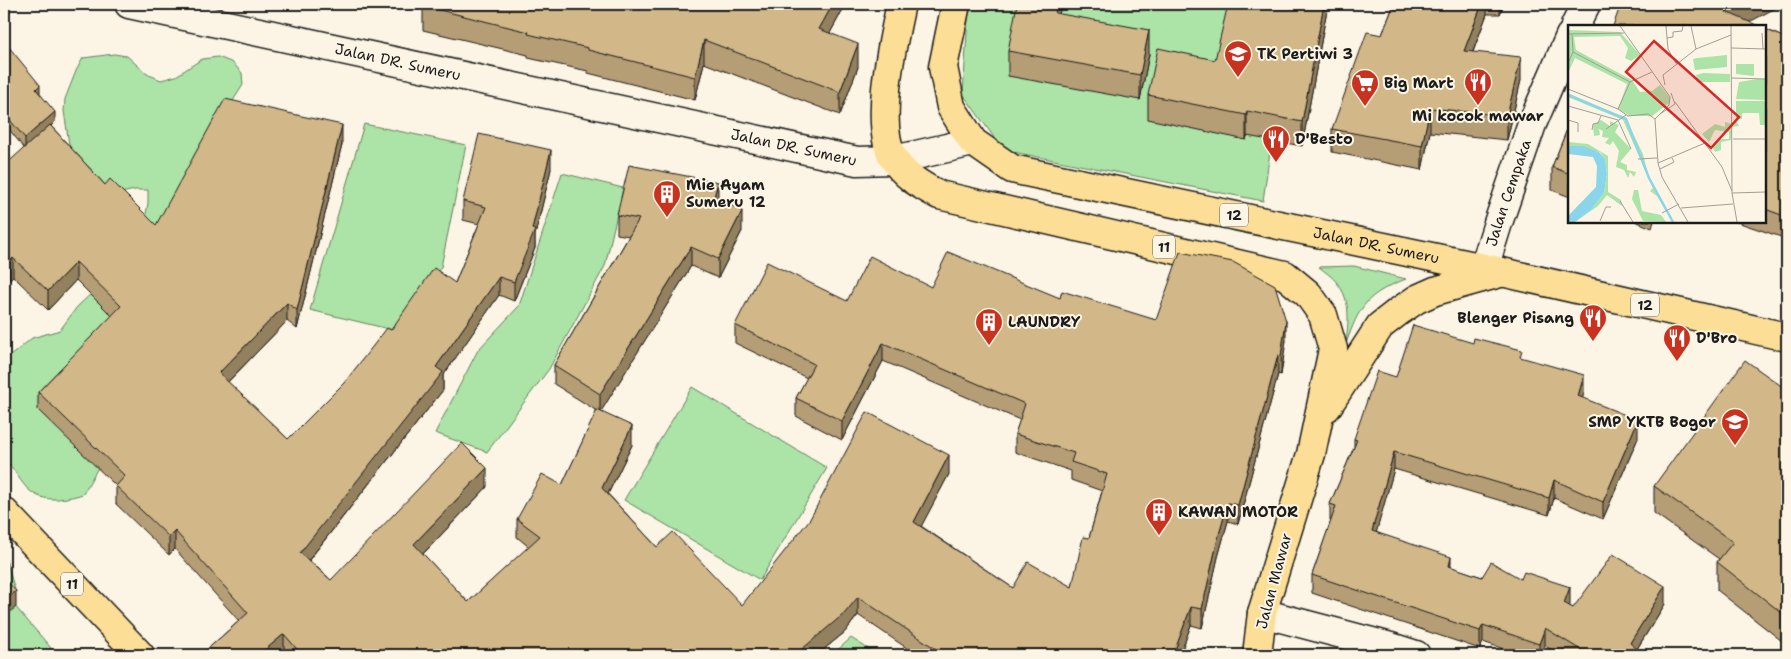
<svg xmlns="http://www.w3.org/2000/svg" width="1791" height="659" viewBox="0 0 1791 659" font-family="'Shantell Sans',sans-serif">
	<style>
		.green { fill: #ace3a6; stroke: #648061 }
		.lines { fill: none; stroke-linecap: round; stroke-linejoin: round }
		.street-casing { stroke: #1c1c1c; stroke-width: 31 }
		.secondary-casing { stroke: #1c1c1c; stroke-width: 31 }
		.primary-casing { stroke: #1c1c1c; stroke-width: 31 }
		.street { stroke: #fcf5e5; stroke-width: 28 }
		.secondary { stroke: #fcf5e5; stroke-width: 28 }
		.primary { stroke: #fcde96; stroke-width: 28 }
		.wall { fill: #b59d75; stroke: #1c1c1c }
		.shaded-wall { fill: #93805f; stroke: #1c1c1c }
		.building { fill: #d2b788; stroke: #1c1c1c }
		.labels { text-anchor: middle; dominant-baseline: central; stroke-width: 4; stroke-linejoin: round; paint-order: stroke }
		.shield { fill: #fcf5e5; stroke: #5f5d58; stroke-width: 1 }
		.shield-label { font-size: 14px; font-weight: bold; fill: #1c1c1c }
		.poi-label { font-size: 15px; font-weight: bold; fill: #1c1c1c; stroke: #fcf5e5; text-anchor: start }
		.street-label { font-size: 15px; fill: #1c1c1c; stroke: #fcf5e5 }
		.inset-river { fill: none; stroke: #8ad5ea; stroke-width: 2.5 }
		.inset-road { fill: none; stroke: #a29e95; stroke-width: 1 }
		.view { fill: #d62828; fill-opacity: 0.15; stroke: #d62828; stroke-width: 2.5 }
		.inset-edge { fill: none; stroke: #1c1c1c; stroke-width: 2.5 }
	</style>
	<rect width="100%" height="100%" fill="#fcf5e5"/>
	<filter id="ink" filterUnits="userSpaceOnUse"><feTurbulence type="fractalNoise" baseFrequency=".02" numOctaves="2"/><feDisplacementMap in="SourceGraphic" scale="10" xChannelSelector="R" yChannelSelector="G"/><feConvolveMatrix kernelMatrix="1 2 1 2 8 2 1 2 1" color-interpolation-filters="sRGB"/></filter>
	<g filter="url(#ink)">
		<path class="green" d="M972 4H1327L1284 53 1263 201 1003 150 963 94 968 17Z
			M114 54 127 56 147 74 161 80 176 76 202 59 218 57 233 63 242 73 243 85 229 107 104 457 83 494C63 500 40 504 25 486 19 479 15 471 9 464L4 484V365L9 357 32 338 60 330 77 307 98 287 145 219 148 203V190H135L111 195 70 151 64 111 65 99 76 71 83 58Z
			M364 124 466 145 441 267 397 331 310 310Z
			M562 173 623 188 605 266 549 369 487 452 435 433 478 350 519 306Z
			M1354 266 1406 279C1367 294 1359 306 1346 344 1348 323 1352 301 1337 283 1333 277 1325 272 1319 267Z
			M692 387 827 468 760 580 624 500Z
			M4 553 15 590 4 596Z
			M14 605 57 655H4V614Z
			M851 638 878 655H832Z"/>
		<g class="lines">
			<g class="street-casing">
				<g id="street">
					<path d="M1575 26 1586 4"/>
					<path id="s1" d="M1484 268 1498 223 1532 124 1570 36"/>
					<path d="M1262 613 1391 647 1416 655"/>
				</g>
			</g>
			<g class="secondary-casing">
				<g id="secondary">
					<path id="s2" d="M129 4 857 161 894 160 973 142"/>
				</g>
			</g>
			<g class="primary-casing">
				<g id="primary">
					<path d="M901 4C893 41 873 126 894 159 904 176 922 186 939 195L1285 275 1308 294 1323 315 1333 349 1311 454 1262 613 1257 655"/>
					<path id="s3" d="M956 4 943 67 951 107 973 142 1012 169 1484 268 1787 337"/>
					<path d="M1327 407 1380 326 1398 312 1417 299 1435 291 1500 273"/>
					<path d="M4 512 140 655"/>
				</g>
			</g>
			<use href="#street" class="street"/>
			<use href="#secondary" class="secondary"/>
			<use href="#primary" class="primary"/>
		</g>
		<path class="wall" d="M405 4H846L830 33 858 67 840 115 704 63 695 100 588 73V71L528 58V55L423 30V8Z
			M1328 4 1302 146 1247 136 1246 140 1148 119V95L1215 60Z
			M1394 4H1504L1500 14H1487L1473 52 1521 80 1507 140 1430 132 1422 170 1332 152V129L1382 35Z
			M1059 14 1149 54 1140 100 1008 76V51Z
			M1765 29 1787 39V239L1734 221H1765Z
			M4 41 40 94 55 122 51 126 105 185 156 225 342 144 297 329 287 321 228 382 288 439 344 383 391 330 455 283 479 224 463 220V201L551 169 535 235V248L514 301 499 295 443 376V390L309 560 331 580 487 487 423 554 468 602 529 547 517 537V519L562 485 597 411 554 384V365L629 236 617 234V215L718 200 742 231 718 278 691 266 601 411 632 445 608 494 657 547 742 605 949 474 921 526 1013 588 1072 587 1089 538 1102 491 1071 480V471L1015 452V434L1020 420 883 361 842 440 796 416V398L807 378 735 343V325L847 301 931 287 1060 298 1156 320 1286 340 1281 375 1278 374 1238 524 1228 521 1218 557 1202 628 1191 625 1180 655H917L858 615 845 632 817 655H286L284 652 280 655H203V653L239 621 175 549 169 555 116 504V486L38 410V392L112 316 76 280 48 310 13 276 4 285 24 148 4 123Z
			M1570 122V197L1552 190V167Z
			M1635 221H1654L1652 228Z
			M1522 358 1584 393 1582 398 1638 438 1603 519 1554 498 1549 515 1394 469 1376 532 1451 567 1482 577 1521 579 1570 605 1569 606 1573 608 1665 604 1637 649 1644 655H1561L1545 646 1542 655H1521L1483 642 1480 649 1312 593V575L1331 521H1330V504L1354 447V439L1396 377Z
			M1787 390V645L1717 590V562L1719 559 1654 513V486Z"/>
		<path class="shaded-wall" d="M833 4H846L819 53V29Z
			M1057 4H1061L1055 38V13Z
			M1324 4H1328L1302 146V122Z
			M1482 4H1487V14L1464 75V51Z
			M1500 4H1504L1500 14Z
			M1741 4H1783L1742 26 1726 12Z
			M1149 30V54L1140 100V75Z
			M704 40V63L695 100V77Z
			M858 44V67L840 115V92Z
			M1521 57V80L1507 140V116Z
			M40 85V95L36 89Z
			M1430 108V132L1422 170V146Z
			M1247 111V136L1246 140V115Z
			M55 112V122L25 148V138Z
			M342 125V144L297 329V310Z
			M551 150V169L535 235V248L514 301V282L532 229Z
			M718 182V201L714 197Z
			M742 211V231L718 278V259Z
			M691 247V266L600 413V394Z
			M13 258V276L4 285V267Z
			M76 262V280L48 310V291Z
			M499 277V295L443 376V390L300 571V553L436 367Z
			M287 303V321L219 391V373Z
			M1286 321V340L1281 375V356Z
			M883 343V361L842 440V421Z
			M1278 355V374L1238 524V505Z
			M1584 375V393L1578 414V396Z
			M1638 420V438L1603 519V502Z
			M632 426V445L602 506V488Z
			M1394 452V469L1372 548V531Z
			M949 455V474L914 540V522Z
			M487 468V487L414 563V544Z
			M1554 480V498L1549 515V498Z
			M1228 503V521L1218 557 1202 628V609L1218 538Z
			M175 531V549L169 555V537Z
			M1451 557V575L1449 566Z
			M1665 586V604L1633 655 1630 643Z
			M1570 587V605L1564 620V603Z
			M16 591V607L4 617V601Z
			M858 597V615L845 632 817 655H795Z
			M1191 607V625L1180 655H1173Z
			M1483 625V642L1480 649V631Z
			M1545 628V646L1542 655H1539V644Z
			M284 634V652L280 655H259Z"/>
		<path class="building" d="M423 4H833L819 29 858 44 840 92 704 40 695 77 588 50V48L528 34 529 32 423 6Z
			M1017 4H1057L1055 13 1149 30 1140 75 1008 51Z
			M1228 4H1324L1302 122 1247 111 1246 115 1148 95 1158 48 1215 60Z
			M1394 4H1482L1464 51 1521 57 1507 116 1430 108 1422 146 1332 129 1367 32 1382 35Z
			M1621 4H1741L1726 12 1759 26H1613Z
			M1765 29 1787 39V217L1765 209Z
			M4 41 40 85 36 89 55 112 25 138 4 113V102L6 100 4 98Z
			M225 99 342 125 297 310 287 303 219 373 288 439 344 383 387 328 391 330 434 268 455 283 486 207 463 201 479 134 551 150 532 229 535 230 514 282 499 277 436 367 443 372 300 553 331 580 462 443 487 468 414 544 468 602 540 536 517 519 542 474 562 485 597 410 632 426 602 488 657 547 673 532 742 605 810 519 867 412 949 455 914 522 1013 588 1028 562 1072 587 1083 537 1089 538 1107 474 1071 462 1074 453 1015 434 1025 404 883 343 842 421 796 398 814 364 735 325 767 262 847 301 870 256 931 287 948 252 1060 298 1062 291 1156 320 1180 252 1233 262 1275 285 1286 321 1281 356 1278 355 1238 505 1228 503 1218 538 1202 609 1191 607 1173 655H945L858 597 845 613 795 655H302L284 634 259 655H205L203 653 248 613 175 531 169 537 116 486 125 476 38 392 121 306 76 262 48 291 13 258 4 267V166L50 125 105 185 110 179 156 225Z
			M1570 122V174L1552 167Z
			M629 165 718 182 714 197 742 211 718 259 691 247 600 394 554 365 639 219 617 215Z
			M1413 325 1473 343 1474 338 1522 350 1520 357 1584 375 1578 396 1638 420 1603 502 1554 480 1549 498 1394 452 1372 531 1451 557 1449 566 1482 577 1491 562 1521 579 1524 572 1570 587 1564 603 1573 608 1613 554 1665 586 1630 643 1644 655H1589L1545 628 1539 644 1483 625 1480 631 1312 575 1336 506 1330 504 1357 440 1354 439 1377 371 1396 377Z
			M1745 360 1787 390V617L1717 562 1733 542 1654 486Z
			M4 578 16 591 4 601Z"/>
	</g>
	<defs>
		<g id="school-pin" transform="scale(1.4375)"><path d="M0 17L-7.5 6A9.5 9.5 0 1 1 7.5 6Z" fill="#c8321e" stroke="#fcf5e5"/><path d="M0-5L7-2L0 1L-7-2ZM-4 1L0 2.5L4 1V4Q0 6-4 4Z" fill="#fff"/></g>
		<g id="restaurant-pin" transform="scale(1.4375)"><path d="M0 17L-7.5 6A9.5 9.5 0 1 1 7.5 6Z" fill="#c8321e" stroke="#fcf5e5"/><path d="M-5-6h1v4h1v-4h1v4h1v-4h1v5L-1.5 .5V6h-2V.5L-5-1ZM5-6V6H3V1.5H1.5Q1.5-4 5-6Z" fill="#fff"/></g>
		<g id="supermarket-pin" transform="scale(1.4375)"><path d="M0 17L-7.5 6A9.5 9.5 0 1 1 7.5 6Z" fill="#c8321e" stroke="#fcf5e5"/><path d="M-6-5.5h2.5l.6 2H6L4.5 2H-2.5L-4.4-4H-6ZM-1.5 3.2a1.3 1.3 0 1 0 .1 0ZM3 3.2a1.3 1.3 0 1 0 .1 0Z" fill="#fff"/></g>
		<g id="building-pin" transform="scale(1.4375)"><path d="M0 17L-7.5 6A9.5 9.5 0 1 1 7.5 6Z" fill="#c8321e" stroke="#fcf5e5"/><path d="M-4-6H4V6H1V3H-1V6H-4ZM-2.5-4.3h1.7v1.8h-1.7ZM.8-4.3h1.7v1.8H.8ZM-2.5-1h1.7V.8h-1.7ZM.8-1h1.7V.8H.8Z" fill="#fff"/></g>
	</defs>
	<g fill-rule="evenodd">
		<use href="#school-pin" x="1238" y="54"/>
		<use href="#restaurant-pin" x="1478" y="82"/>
		<use href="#supermarket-pin" x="1365" y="83"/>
		<use href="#restaurant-pin" x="1276" y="139"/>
		<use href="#building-pin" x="667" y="194"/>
		<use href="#restaurant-pin" x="1593" y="318"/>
		<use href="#building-pin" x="989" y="322"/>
		<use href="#restaurant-pin" x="1677" y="338"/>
		<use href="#school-pin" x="1735" y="422"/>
		<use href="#building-pin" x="1159" y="512"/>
	</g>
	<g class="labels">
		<g class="shield">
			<rect x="1220" y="203.5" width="28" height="23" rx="4"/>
			<rect x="1153" y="235.5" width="22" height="23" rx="4"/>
			<rect x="1631" y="293.5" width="28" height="23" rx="4"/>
			<rect x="61" y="572.5" width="22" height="23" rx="4"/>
		</g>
		<g class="shield-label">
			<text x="1234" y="215">12</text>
			<text x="1164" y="247">11</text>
			<text x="1645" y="305">12</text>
			<text x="72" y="584">11</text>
		</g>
		<g class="poi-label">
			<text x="1257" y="54">TK Pertiwi 3</text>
			<text x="1384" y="83">Big Mart</text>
			<text x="1478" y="116" text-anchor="middle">Mi kocok mawar</text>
			<text x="1295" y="139">D'Besto</text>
			<text x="686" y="185">Mie Ayam<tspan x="686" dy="17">Sumeru 12</tspan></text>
			<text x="1574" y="318" text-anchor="end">Blenger Pisang</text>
			<text x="1008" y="322">LAUNDRY</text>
			<text x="1696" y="338">D'Bro</text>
			<text x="1716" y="422" text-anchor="end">SMP YKTB Bogor</text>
			<text x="1178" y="512">KAWAN MOTOR</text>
		</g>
		<g class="street-label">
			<text stroke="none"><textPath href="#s2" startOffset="275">Jalan DR. Sumeru</textPath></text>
			<text stroke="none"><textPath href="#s2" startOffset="680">Jalan DR. Sumeru</textPath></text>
			<text stroke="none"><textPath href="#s1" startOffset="79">Jalan Cempaka</textPath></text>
			<text stroke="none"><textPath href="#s3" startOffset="566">Jalan DR. Sumeru</textPath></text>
			<text transform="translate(1274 581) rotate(-75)">Jalan Mawar</text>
		</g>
	</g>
	<g transform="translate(1568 25)">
		<rect width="198" height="198" fill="#fcf5e5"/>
		<path d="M0 5 52 7 72 30 63 36 57 33 60 23 52 11 6 12 8 25 64 55 72 67 84 66 92 60 102 73 101 78 84 91H62L50 84 59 59 7 33 0 48ZM159 30V42L127 45 125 34 129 33ZM168 39H186V51L168 49ZM135 48 162 49V57H130L128 50ZM189 54H197V75L168 74 171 57ZM0 68 58 94 75 129 81 153 105 197 89 171 82 166 85 163 55 95 0 72ZM168 76H197V100H192L191 88H174V94H168ZM167 94 171 101 164 102 163 115 153 117V125L147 127 144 121 151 114H161V107L147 105 141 117 134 109 147 99 157 102V97L165 99ZM33 95 42 101V96L51 100 47 107 63 124 52 137 59 140V145L68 147 66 152 62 147 60 153 56 145 48 142 51 126 45 116 42 120 37 118 41 113 34 112 35 106 31 104 32 110 26 111 25 100ZM0 117 20 119 40 131V167L53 175 54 181 39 170 30 181 7 197 23 185 36 168 39 149 37 134 32 127 2 122ZM66 165H70L74 186 93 190 98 197 75 196 64 174Z" fill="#ace3a6"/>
		<path d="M0 121H14L31 127 37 134 39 149 36 168 23 185 7 197H0V191L28 162 29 141 25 132 0 129Z" fill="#8ad5ea"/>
		<path class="inset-river" d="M0 70 58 94 81 153 105 197"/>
		<path class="inset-road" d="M52 1 102 72 101 80 87 94 90 138 94 152 120 197M98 1 100 24 109 40M123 1 128 24M163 1 164 168 169 197M194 8 195 24M0 9 56 8M99 13 105 12V7L114 6 115 1M163 23 198 24M5 27 62 57 84 47M0 38 5 27 4 9M163 53 198 54M97 60 95 50 128 24 163 10M0 64 50 84 62 57M107 77 154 142 164 166M0 81 50 95 63 124M50 84 60 91 80 89 87 94M92 89 107 79 103 68M0 95 10 98V107M38 104 58 90M24 105 25 99 30 98 33 91M165 114H198M70 134 89 133M90 138 137 118M92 144 106 137 104 133M164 168 198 167M52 176 65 197M113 183 165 179M94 188 111 179M32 196 38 182H43"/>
		<path class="view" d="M86 16 171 92 143 123 58 47Z"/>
		<rect width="198" height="198" class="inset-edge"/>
	</g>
	<rect width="1791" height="659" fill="none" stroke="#fcf5e5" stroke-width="20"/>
	<rect x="10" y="10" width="1771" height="639" fill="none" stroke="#1c1c1c" stroke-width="2" filter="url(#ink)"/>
</svg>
